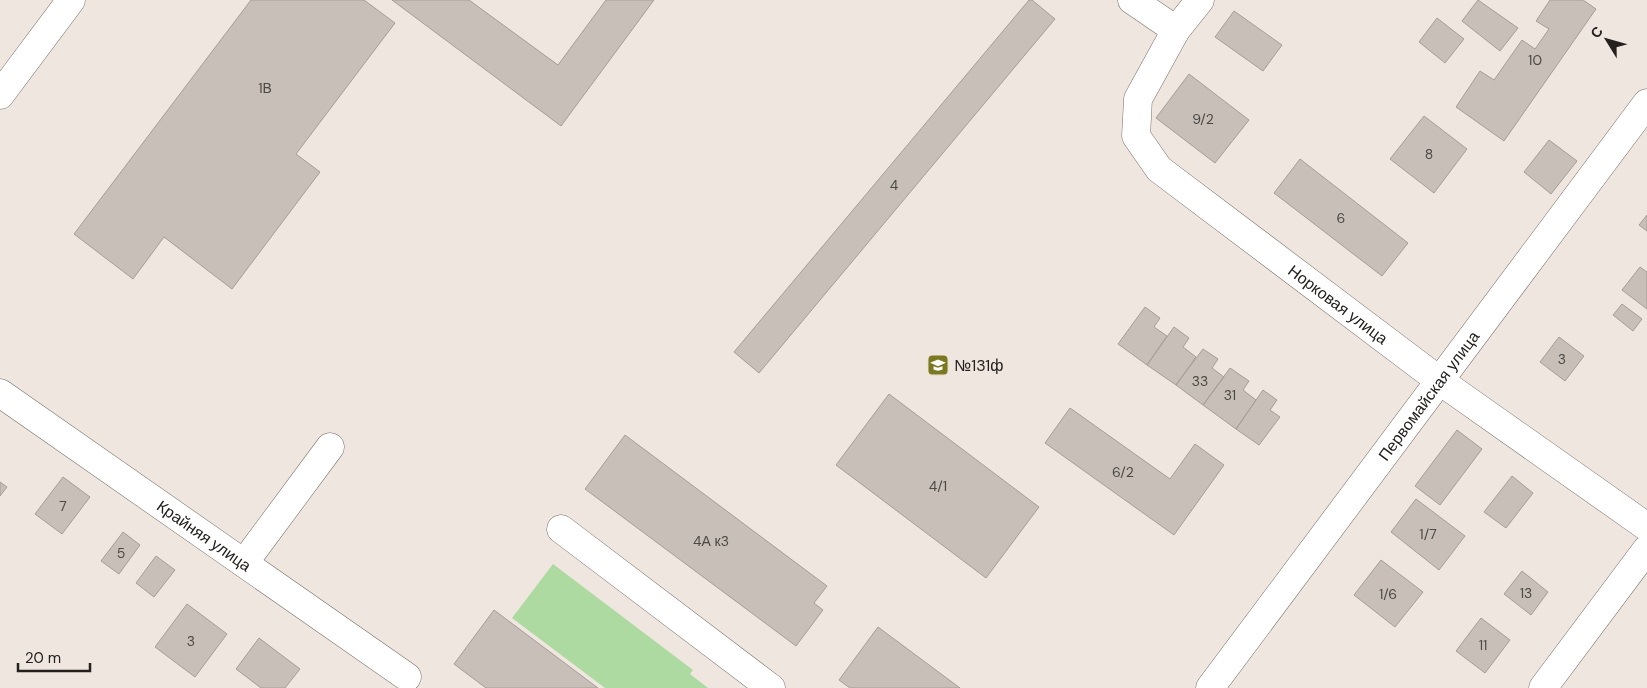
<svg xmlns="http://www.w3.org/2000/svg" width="1647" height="688" viewBox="0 0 1647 688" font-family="'DM Sans',sans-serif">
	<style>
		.green { fill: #addaa0 }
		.building { fill: #c7bfb8; stroke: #a59d97 }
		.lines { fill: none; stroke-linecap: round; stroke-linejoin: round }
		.minor-casing { stroke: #776f6a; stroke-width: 29 }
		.minor { stroke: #fff; stroke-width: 28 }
		.labels { text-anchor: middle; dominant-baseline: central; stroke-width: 4; stroke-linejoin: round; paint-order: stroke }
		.number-label { font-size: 14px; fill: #4c4844 }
		.street-label { font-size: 16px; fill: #23201e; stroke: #f0e6e0 }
		.poi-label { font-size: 16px; fill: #23201e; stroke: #f0e6e0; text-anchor: start }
	</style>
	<rect width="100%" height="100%" fill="#f0e6e0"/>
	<path class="green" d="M553 564 693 670 690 674 708 688H605L512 618Z"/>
	<path class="building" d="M251 0H364L395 23 296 154 320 172 232 289 164 237 133 279 74 234Z
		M392 0H469L558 65 606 0H654L561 126Z
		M1029 0H1032L1055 19 759 373 734 352Z
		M1478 0 1518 28 1500 51 1462 21Z
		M1550 0H1583L1596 9 1504 141 1456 107 1480 71 1494 80 1522 40 1535 49 1549 29 1536 21Z
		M1234 11 1282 45 1263 71 1215 37Z
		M1437 18 1464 39 1445 63 1419 42Z
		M1189 74 1249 120 1215 163 1156 118Z
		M1424 116 1467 149 1434 193 1390 159Z
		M1549 140 1577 161 1551 194 1524 172Z
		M1300 159 1408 243 1382 276 1274 193Z
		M1647 215V231L1639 225Z
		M1640 267 1647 272V309L1622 290Z
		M1622 304 1642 319 1633 331 1613 315Z
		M1145 307 1160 318 1154 327 1167 336 1147 365 1118 344Z
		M1174 327 1189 338 1183 347 1196 357 1176 385 1147 365Z
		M1559 337 1584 356 1565 381 1540 362Z
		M1203 349 1218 359 1212 368 1224 377 1203 405 1176 385Z
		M1230 368 1249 381 1243 390 1256 400 1236 429 1203 405Z
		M1263 390 1277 400 1270 410 1280 417 1259 445 1236 429Z
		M889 394 1039 507 986 578 836 465Z
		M1070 408 1170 479 1195 444 1224 465 1174 535 1045 443Z
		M1457 430 1482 449 1440 505 1415 486Z
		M625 435 827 586 814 603 823 610 796 646 585 489Z
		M1512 476 1533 493 1506 528 1484 512Z
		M63 477 90 497 62 534 35 514Z
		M0 482 7 487 0 496Z
		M1416 499 1465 536 1439 570 1391 532Z
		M123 532 140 545 119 574 101 561Z
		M156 556 175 570 154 597 136 583Z
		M1381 560 1423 592 1395 627 1354 595Z
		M1522 571 1548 592 1531 615 1504 594Z
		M187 604 227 634 195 677 155 647Z
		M494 610 598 688H486L454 664Z
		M1481 618 1510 640 1485 673 1456 651Z
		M878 627 960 688H850L839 680Z
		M259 638 300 669 285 688H261L236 669Z"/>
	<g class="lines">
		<g class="minor-casing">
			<g id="minor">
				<path d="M1132 0 1176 30"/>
				<path id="s1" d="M1200 0 1176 30 1138 99 1136 136 1159 169 1440 381 1647 527"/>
				<path d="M0 95 71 0"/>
				<path id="s2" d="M0 393 407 677"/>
				<path d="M561 529 771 688"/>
				<path d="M244 563 330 447"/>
				<path id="s3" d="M1210 688 1647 103"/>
				<path d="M1543 688 1647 549"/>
			</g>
		</g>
		<use href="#minor" class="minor"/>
	</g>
	<defs>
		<g id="school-square" transform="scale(1.125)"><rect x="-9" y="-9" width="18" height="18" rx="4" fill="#7a7920" stroke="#f0e6e0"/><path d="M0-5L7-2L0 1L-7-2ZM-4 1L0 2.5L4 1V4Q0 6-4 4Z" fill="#fff"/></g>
	</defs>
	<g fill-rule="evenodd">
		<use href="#school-square" x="938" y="365"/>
	</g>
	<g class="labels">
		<g class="number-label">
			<text x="1535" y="60">10</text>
			<text x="265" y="88">1В</text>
			<text x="1203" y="119">9/2</text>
			<text x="1429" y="154">8</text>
			<text x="894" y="185">4</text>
			<text x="1341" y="218">6</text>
			<text x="1562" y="359">3</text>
			<text x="1200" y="381">33</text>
			<text x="1230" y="395">31</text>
			<text x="1123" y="472">6/2</text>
			<text x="938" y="486">4/1</text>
			<text x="63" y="506">7</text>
			<text x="1428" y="534">1/7</text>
			<text x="711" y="541">4А к3</text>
			<text x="121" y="553">5</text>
			<text x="1526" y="593">13</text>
			<text x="1388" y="594">1/6</text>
			<text x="191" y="641">3</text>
			<text x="1483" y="645">11</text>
		</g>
		<g class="street-label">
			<text stroke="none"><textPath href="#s1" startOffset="419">Норковая улица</textPath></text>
			<text stroke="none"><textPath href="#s3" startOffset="365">Первомайская улица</textPath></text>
			<text stroke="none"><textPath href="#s2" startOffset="249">Крайняя улица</textPath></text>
		</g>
		<g class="poi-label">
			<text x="954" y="365">№131ф</text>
		</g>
	</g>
	<g transform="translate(1607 40) rotate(307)" stroke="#f0e6e0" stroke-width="4" paint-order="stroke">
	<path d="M0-4L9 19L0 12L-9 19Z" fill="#23201e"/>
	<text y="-8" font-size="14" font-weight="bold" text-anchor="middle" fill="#23201e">С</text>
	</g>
	<path d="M18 663v8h72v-8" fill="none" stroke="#23201e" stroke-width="2.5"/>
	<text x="25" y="663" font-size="15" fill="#23201e" stroke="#f0e6e0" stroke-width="4" paint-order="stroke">20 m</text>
</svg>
